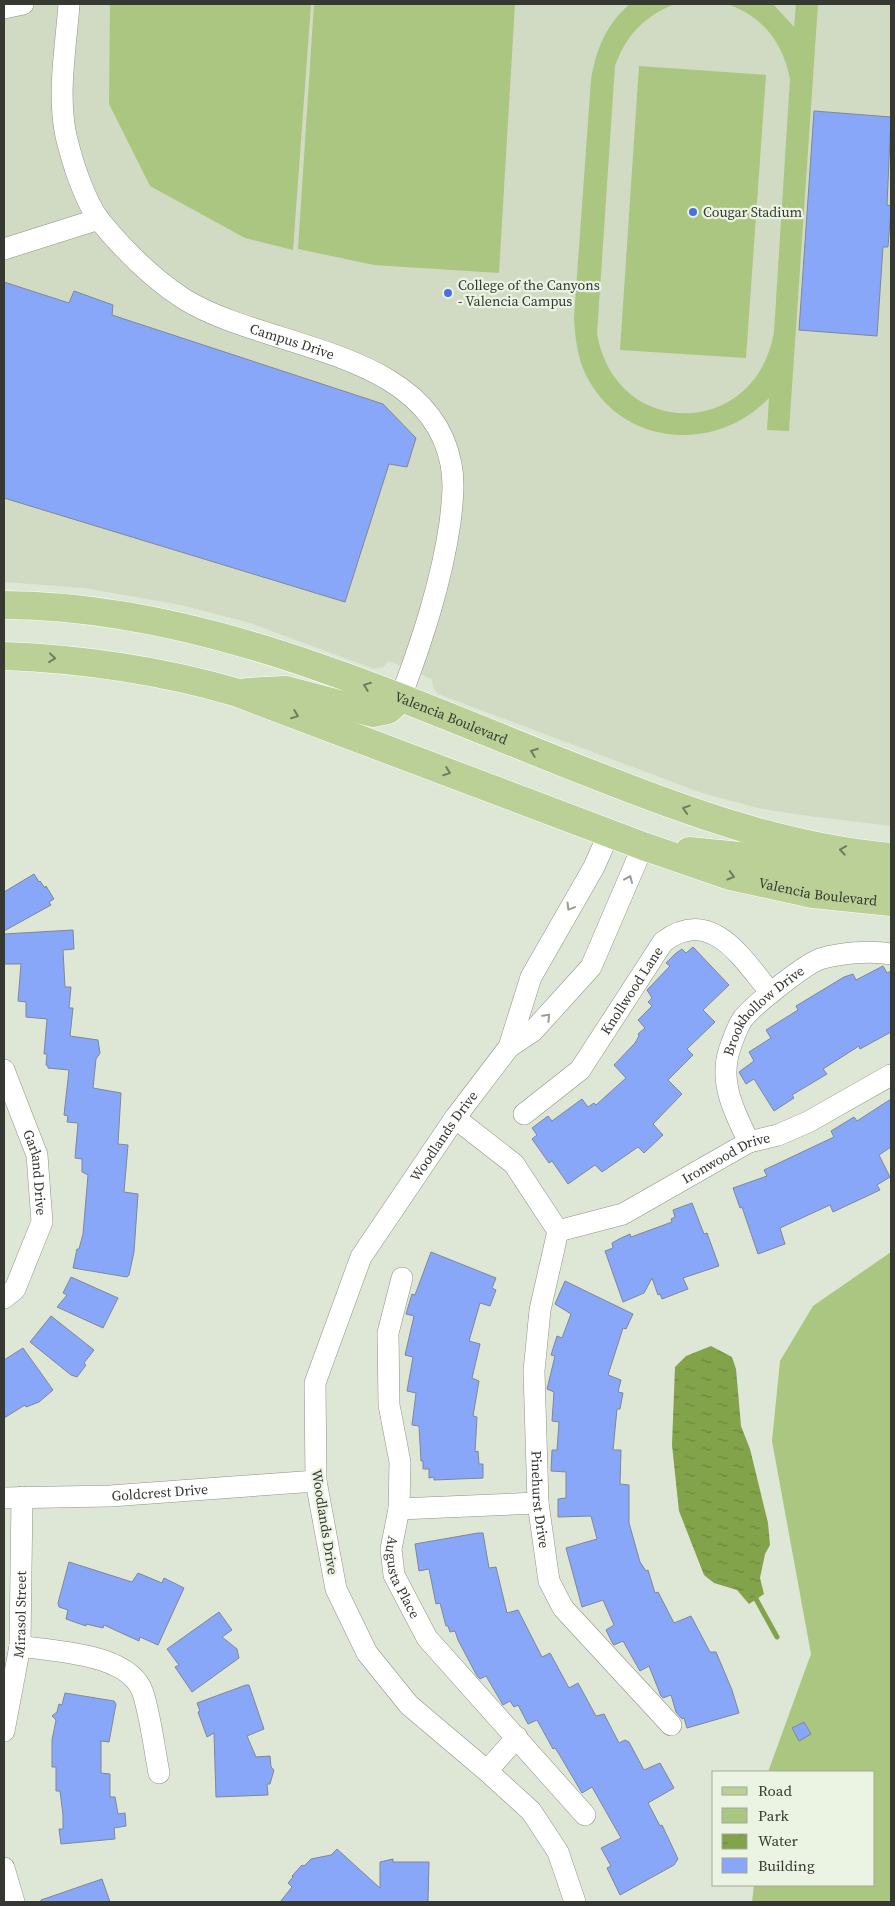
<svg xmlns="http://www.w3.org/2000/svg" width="895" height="1906" viewBox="0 0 895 1906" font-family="'Source Serif 4',serif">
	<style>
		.built { fill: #d1dbc3 }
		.green { fill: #aac681 }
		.water { fill: url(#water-ripples) }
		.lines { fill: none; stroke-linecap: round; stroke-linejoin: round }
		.stream { stroke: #82a34a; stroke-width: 5 }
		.building { fill: #88a7f9; stroke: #808796 }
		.minor-casing { stroke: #8d9484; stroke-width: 22 }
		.major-casing { stroke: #fff; stroke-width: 29 }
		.minor { stroke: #fff; stroke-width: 21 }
		.major { stroke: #bbd097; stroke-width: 28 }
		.oneway { stroke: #727d5f }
		.oneway2 { stroke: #9a9c98 }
		.poi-dot { fill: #4b6fe2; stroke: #ebf3e2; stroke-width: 2 }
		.labels { text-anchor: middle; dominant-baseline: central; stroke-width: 4.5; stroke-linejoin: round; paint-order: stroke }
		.poi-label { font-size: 14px; fill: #363932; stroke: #ebf3e2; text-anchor: start }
		.street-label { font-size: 14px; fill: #363932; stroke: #ebf3e2 }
	</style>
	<defs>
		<pattern id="water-ripples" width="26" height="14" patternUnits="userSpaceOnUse" patternTransform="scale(1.25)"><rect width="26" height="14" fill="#82a34a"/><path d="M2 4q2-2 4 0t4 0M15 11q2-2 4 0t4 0" fill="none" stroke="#6b863e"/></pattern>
	</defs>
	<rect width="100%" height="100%" fill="#dee6d5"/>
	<path class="built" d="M4 4H891V826L801 815 758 808 702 793 438 694 433 687 432 679 389 661 383 667 374 669 250 623 181 605 84 588 4 582Z"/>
	<path class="green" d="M110 4H311L293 250 245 238 150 186 109 104Z
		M314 4H515L499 273 374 265 298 249Z
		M630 4H675C644 16 626 36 615 66L597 334C616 441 756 439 774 332L790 79C783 43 763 16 727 4H773L794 27 796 4H818L789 431 767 430 769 398C715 454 620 447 585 373 577 355 575 337 574 317L591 80C596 50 606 24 630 4Z
		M639 66 766 75 746 358 620 350Z
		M891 1252V1902H752L754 1885H874V1772H768L811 1654 772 1441 780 1361 813 1306Z"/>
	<path class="water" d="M711 1346 732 1357 736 1369 741 1426 750 1449 768 1523 770 1545 765 1554 760 1578 764 1594 749 1604 737 1590 714 1583 704 1575 679 1511 672 1445 675 1367 686 1356Z"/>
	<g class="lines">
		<path class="stream" d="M756 1599 777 1637"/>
	</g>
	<path class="building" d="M814 111 891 117 887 205 891 206V208L888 247H883L877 336 799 330Z
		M4 282 69 303 74 291 113 305 112 315 383 404 416 438 407 467 389 464 345 602 4 498Z
		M34 874 39 882 40 881 45 888 46 886 54 899 49 902 51 905 4 931V892Z
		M73 930 74 949 63 950 65 987H71L69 1008H73L70 1036 98 1040 100 1053 96 1059 93 1088 121 1093 118 1144 128 1145 124 1192 138 1194 134 1252 129 1275 127 1277 73 1268 77 1249H79L83 1234 88 1175 82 1172V1159L75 1158 78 1123 67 1122 68 1116 64 1115 69 1070 48 1068V1066L46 1065 47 1054H44L47 1019 26 1017V1002L18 1001 21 964H4V934Z
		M693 947 729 985 703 1010 715 1022 687 1049 693 1055 668 1080 682 1094 653 1124 663 1135 644 1153 638 1147 602 1172 595 1165 568 1184 552 1161 549 1163 532 1139 537 1135 532 1128 548 1116 552 1121 582 1099 588 1107 594 1103 596 1105 626 1078 614 1065 635 1043 639 1036 638 1034 645 1028 638 1020 652 1006 648 1002 652 998 647 990 670 966 666 963 675 954 682 949 686 953Z
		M883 966 887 973 891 971V1032L860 1049 859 1046 823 1069 827 1074 792 1095 794 1098 774 1111 754 1079 746 1084 739 1072 754 1061 749 1052 771 1038 766 1030 798 1010 796 1006 844 977 853 974 856 980Z
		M891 1099V1147L879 1155 890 1177 877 1185 880 1190 833 1212 830 1205 780 1228 785 1244 758 1254 742 1207 740 1208 733 1188 767 1176 764 1170 834 1137 831 1131 854 1117 857 1121Z
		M692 1203 704 1234 707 1233 719 1266 683 1278 688 1289 662 1299 660 1294 658 1295 652 1278 644 1293 623 1302 605 1251 613 1248 612 1243 619 1239 630 1234 631 1237 672 1222 671 1219 675 1217 673 1210Z
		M431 1252 496 1278 492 1288 496 1290 490 1306 480 1303 469 1341 480 1344 472 1378 479 1381 473 1416 477 1417 475 1452 478 1451 479 1464H483V1478L434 1480V1477L429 1478V1469H423V1461H421L419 1426 412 1425 416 1393 407 1391 413 1357 405 1355 414 1316 406 1314 412 1294 415 1295Z
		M71 1277 118 1298 103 1328 57 1307 67 1295 63 1293Z
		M565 1281 633 1314 626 1329 623 1328 608 1375 621 1380 618 1392 623 1393 620 1409H617L613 1450H621L620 1484 629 1485V1523L640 1562 646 1571 648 1570 655 1593 658 1592 674 1623 691 1616 710 1652H716L732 1690 739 1713 687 1728 684 1718 682 1719 676 1712 671 1695 663 1698 661 1696 649 1666 640 1671 623 1641 614 1645 613 1644 606 1630 614 1625 603 1600 582 1607 566 1548 597 1539 591 1516 558 1517V1499L566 1498V1472L551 1471 552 1450H557L559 1422 552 1421 554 1392 547 1389 555 1356 551 1355 557 1336 562 1338 571 1314 555 1304Z
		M51 1316 94 1350 84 1363 86 1365 77 1377 71 1375 30 1342Z
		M23 1348 53 1390 39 1402 26 1407 25 1405 4 1418V1360Z
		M478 1533H483L489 1568 496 1567 507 1613 518 1610 542 1657 550 1653 569 1688 578 1683 596 1716 604 1714 619 1743 625 1740 629 1742 644 1770 660 1763 674 1788 648 1803 660 1826 662 1825 678 1859 674 1865 620 1895 607 1868 611 1866 601 1848 621 1838 592 1787 582 1793 559 1754 555 1748 553 1749 537 1720 528 1724 518 1705 514 1707 510 1701 503 1705 486 1676 480 1679 477 1676 458 1640 455 1631 450 1632 448 1626H446L440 1603 436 1604 429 1569 419 1571 415 1544Z
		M69 1562 132 1582 138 1573 162 1583 164 1578 184 1588 158 1645 140 1637 139 1641 104 1625 103 1628 86 1624V1626L66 1619 68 1610 59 1607 58 1603Z
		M219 1612 232 1630 222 1637 237 1649 239 1658 192 1692 175 1667 179 1665 167 1649Z
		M246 1685H249L264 1729 247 1736 256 1757 270 1756 271 1767 274 1770 270 1784H267L268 1795 216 1797 214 1733 207 1737 198 1712 200 1711 197 1703Z
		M65 1693 114 1701 116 1704 109 1742 101 1741V1773L110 1774V1797H115L118 1814 125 1813 126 1826 114 1828 115 1839 61 1844 59 1829H63V1815L60 1791H56V1767H52V1740L56 1720 52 1716 57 1712 59 1704 62 1705Z
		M804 1722 811 1734 799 1741 792 1728Z
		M337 1849 380 1888V1862L393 1859V1862H429L428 1902H280L292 1887 288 1883 293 1877 292 1876 302 1865 304 1866 311 1859 331 1855Z
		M102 1879 110 1902H41V1900Z"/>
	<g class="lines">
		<g class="minor-casing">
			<g id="minor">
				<path id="s1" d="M69 4C66 47 57 93 66 136 72 161 84 200 100 221 123 249 153 279 184 299 266 350 429 348 451 464 455 484 452 504 450 523 441 584 422 641 400 699"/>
				<path d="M4 8 23 4"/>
				<path d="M4 249 99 219"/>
				<path d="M509 1047 531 977 594 867 609 833"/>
				<path id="s2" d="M4 1070 37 1155 42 1222 15 1289 4 1298"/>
				<path id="s3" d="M524 1114 580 1070 663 942C712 905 743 960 771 993"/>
				<path d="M455 1118 514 1164 558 1231"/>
				<path id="s4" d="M749 1142C735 1114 719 1083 729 1051 732 1042 737 1028 742 1020 752 1006 804 965 820 959 840 953 870 950 891 954"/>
				<path id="s5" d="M558 1231 540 1310 534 1371 538 1503 549 1581 563 1608 671 1725"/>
				<path id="s6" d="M558 1231 623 1214 749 1142 778 1135 808 1122 891 1075"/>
				<path id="s7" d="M402 1278 388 1333 389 1405 400 1462 399 1509 391 1549 394 1575 427 1638 585 1815"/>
				<path id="s8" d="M4 1498 110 1496 316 1481"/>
				<path d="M399 1509 538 1503"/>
				<path d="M20 1646C56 1652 130 1653 143 1693 151 1719 154 1747 159 1773"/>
				<path id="s9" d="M4 1731 20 1646 22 1497"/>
				<path d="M487 1771 517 1737"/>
				<path d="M4 1868 14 1902"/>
				<path id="s10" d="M575 1902 558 1852 531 1811 487 1771 409 1705 367 1653 336 1589 316 1481 315 1383 361 1257 455 1118 509 1047 533 1031 591 967 643 846"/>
			</g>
		</g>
		<g class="major-casing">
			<g id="major">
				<path id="s11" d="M4 605C209 606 399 699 587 772 685 811 786 848 891 857"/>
				<path id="s12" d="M4 656C83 659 159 670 235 692L643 846 730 876 813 894 891 902"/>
				<path d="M247 692 286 690 373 713 388 710 400 699"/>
				<path d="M689 851 750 857 867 876 891 877"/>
			</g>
		</g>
		<use href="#minor" class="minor"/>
		<use href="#major" class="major"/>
	</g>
	<defs><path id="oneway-chevron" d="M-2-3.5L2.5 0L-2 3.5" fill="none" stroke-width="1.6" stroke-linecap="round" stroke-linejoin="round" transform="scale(1.25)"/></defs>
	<g class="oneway">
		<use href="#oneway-chevron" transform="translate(52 658) rotate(6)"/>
		<use href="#oneway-chevron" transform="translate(367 686) rotate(-159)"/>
		<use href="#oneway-chevron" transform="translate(295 715) rotate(21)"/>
		<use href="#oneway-chevron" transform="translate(534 752) rotate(-159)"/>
		<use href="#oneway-chevron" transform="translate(447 772) rotate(21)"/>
		<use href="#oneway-chevron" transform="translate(686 809) rotate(-162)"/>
		<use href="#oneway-chevron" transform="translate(843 850) rotate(-171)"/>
		<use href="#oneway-chevron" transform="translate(731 876) rotate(16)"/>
	</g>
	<g class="oneway2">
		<use href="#oneway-chevron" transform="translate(629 879) rotate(-67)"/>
		<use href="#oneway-chevron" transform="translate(570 907) rotate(121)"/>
		<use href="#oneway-chevron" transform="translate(547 1017) rotate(-46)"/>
	</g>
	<g class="poi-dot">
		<circle cx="693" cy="212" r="5"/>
		<circle cx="448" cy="293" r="5"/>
	</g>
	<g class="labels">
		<g class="poi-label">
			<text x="703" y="212">Cougar Stadium</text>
			<text x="458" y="285">College of the Canyons<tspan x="458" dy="16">- Valencia Campus</tspan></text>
		</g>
		<g class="street-label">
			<text stroke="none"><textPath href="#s1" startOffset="456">Campus Drive</textPath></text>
			<text stroke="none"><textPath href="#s11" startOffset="464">Valencia Boulevard</textPath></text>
			<text stroke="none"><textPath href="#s12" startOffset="852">Valencia Boulevard</textPath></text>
			<text stroke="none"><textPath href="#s3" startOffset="166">Knollwood Lane</textPath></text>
			<text stroke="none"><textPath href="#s4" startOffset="150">Brookhollow Drive</textPath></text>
			<text stroke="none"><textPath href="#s10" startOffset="890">Woodlands Drive</textPath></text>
			<text stroke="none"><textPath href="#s6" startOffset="185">Ironwood Drive</textPath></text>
			<text stroke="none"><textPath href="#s2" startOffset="108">Garland Drive</textPath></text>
			<text stroke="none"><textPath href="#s8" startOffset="156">Goldcrest Drive</textPath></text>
			<text stroke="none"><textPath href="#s5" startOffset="271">Pinehurst Drive</textPath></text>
			<text transform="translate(325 1522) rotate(81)">Woodlands Drive</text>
			<text stroke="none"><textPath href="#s7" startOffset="305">Augusta Place</textPath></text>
			<text stroke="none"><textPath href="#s9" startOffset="118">Mirasol Street</textPath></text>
		</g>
	</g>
	<rect width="895" height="1906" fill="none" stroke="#363932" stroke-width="10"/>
	<rect x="712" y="1771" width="162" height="115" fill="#ebf3e2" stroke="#a3a99c"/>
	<rect x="722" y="1787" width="25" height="8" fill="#bbd097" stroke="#a3a99c"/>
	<text x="758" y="1796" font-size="15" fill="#363932">Road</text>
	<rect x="722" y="1808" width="25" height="15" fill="#aac681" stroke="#a3a99c"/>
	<text x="758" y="1821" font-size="15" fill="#363932">Park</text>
	<rect x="722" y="1834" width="25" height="15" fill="url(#water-ripples)" stroke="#a3a99c"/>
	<text x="758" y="1846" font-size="15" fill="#363932">Water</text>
	<rect x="722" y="1858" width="25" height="15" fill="#88a7f9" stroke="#a3a99c"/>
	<text x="758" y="1871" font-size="15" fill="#363932">Building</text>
</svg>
